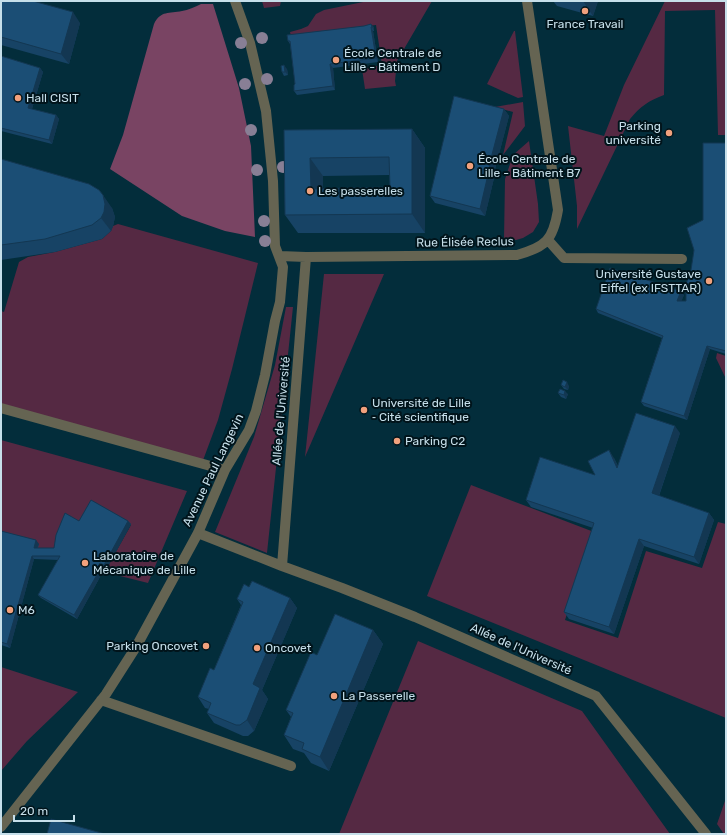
<svg xmlns="http://www.w3.org/2000/svg" width="727" height="835" viewBox="0 0 727 835" font-family="Rubik,sans-serif">
	<style>
		.green { fill: #552943 }
		.forest { fill: #794463 }
		.lines { fill: none; stroke-linecap: round; stroke-linejoin: round }
		.minor { stroke: #656452; stroke-width: 10 }
		.tree { fill: #887f95 }
		.wall { fill: #174365; fill-rule: evenodd }
		.shaded-wall { fill: #133752 }
		.building { fill: #1b4e75; stroke: #133752; fill-rule: evenodd }
		.poi-dot { fill: #f1a17d; stroke: #01141b; stroke-width: 1.5 }
		.labels { text-anchor: middle; dominant-baseline: central; stroke-width: 4; stroke-linejoin: round; paint-order: stroke }
		.poi-label { font-size: 12px; fill: #c6dfea; stroke: #01141b; text-anchor: start }
		.street-label { font-size: 12px; fill: #c6dfea; stroke: #01141b }
	</style>
	<rect width="100%" height="100%" fill="#032d3b"/>
	<path class="green" d="M262 1H281L280 6 264 8Z
		M368 1H432L397 61 395 81 396 86 365 89 362 69 382 65 376 25 291 36 290 32 301 29 308 26 316 14 324 10Z
		M665 1H726V135H718L715 10 665 11 664 95C648 101 641 106 630 119L577 229V206L568 126 604 136 624 85Z
		M514 31H515L523 97 518 98 487 84Z
		M523 102 525 126 503 155 513 112 495 107Z
		M529 141 538 204 539 222 533 232 523 238 516 240 504 239 505 179 513 155Z
		M118 224 258 263 232 369 218 420 202 463 1 408V311L4 312 19 262 28 257 55 252 102 239 111 231 113 226Z
		M324 274H384L305 457Z
		M286 307H293L267 553 215 532 254 437 275 365Z
		M717 353 726 356V379L716 358Z
		M1 440 187 491 148 583 100 571 103 566 107 568 131 525 57 552 36 551 38 544 1 534Z
		M471 485 594 532 565 620 618 638 646 551 702 568 718 522 726 524V718L427 596Z
		M418 641 582 711 670 834H339Z
		M1 667 78 692 27 741 1 771Z
		M726 798V834H724L717 824Z"/>
	<path class="forest" d="M201 4H213L239 88 251 146 255 237 225 231 182 216 110 169 123 135 154 24C161 10 169 14 182 11 188 10 195 7 201 4Z"/>
	<g class="lines">
		<path class="minor" d="M548 240 564 258 682 259
			M280 256 306 257 517 255C546 247 553 240 558 210L527 1
			M306 257 282 566 342 588 415 617 596 696 706 834
			M1 408 225 470
			M198 533 282 566
			M101 700 291 766
			M1 827 106 694 136 647 198 533 225 470 249 430 256 411 265 375 275 321 280 302 283 267 275 246 273 181 266 111 250 43 235 1"/>
	</g>
	<g class="tree">
		<circle cx="262" cy="38" r="6"/>
		<circle cx="241" cy="43" r="6"/>
		<circle cx="267" cy="79" r="6"/>
		<circle cx="245" cy="84" r="6"/>
		<circle cx="251" cy="130" r="6"/>
		<circle cx="283" cy="167" r="6"/>
		<circle cx="257" cy="170" r="6"/>
		<circle cx="264" cy="221" r="6"/>
		<circle cx="265" cy="241" r="6"/>
	</g>
	<path class="wall" d="M1 1 80 23 69 64 1 45Z
		M553 1H598L593 16 557 6Z
		M364 26 374 27V31H373L378 62 333 68 335 90 297 95 294 91 295 84 290 44 288 41Z
		M1 56 40 68 43 72 32 109 56 115 59 119 52 144 1 131Z
		M287 69 288 75 284 76 282 72Z
		M504 109 509 116 494 173 495 174 485 216 435 203 430 196Z
		M412 129 425 148V233H298L285 215 284 130ZM390 175V187L323 189V176Z
		M726 143V354L710 349 687 420 644 406 641 402 662 338 598 313 596 309 684 295 681 301H686L691 270 703 220Z
		M1 159 112 208 115 217 113 226 111 231 102 239 55 252 1 260Z
		M561 385 569 386 568 390 564 389Z
		M558 393 568 394 566 399 561 397Z
		M680 433 659 496 709 513 714 520 699 564 644 546 614 634 569 619 564 612 593 528 531 507 526 500 595 475 614 458 618 466Z
		M79 521H128L131 524 107 568 103 566 98 574 100 577 77 619 41 598 38 595 58 560 34 559 10 648 1 645V531L39 544 38 548H54Z
		M249 587 290 598 297 608 262 690 268 699 254 731 248 736H243L214 723 207 713 209 709 205 708 198 697 214 670 241 605 237 599Z
		M373 630 383 644 329 771 311 763 304 753 293 749 284 735 291 717 286 710 317 655Z"/>
	<path class="shaded-wall" d="M583 1H598L593 16Z
		M73 12 80 23 69 64 61 54Z
		M371 24 374 27V31L372 27Z
		M371 27 373 31 378 62 376 58Z
		M330 64 333 68 335 90 333 86Z
		M284 65 287 69 288 75 285 72Z
		M40 68 43 72 31 112 28 108Z
		M504 109 509 116 494 173 495 174 485 216 480 209 489 166Z
		M56 115 59 119 52 144 49 140Z
		M412 129 425 148V233L412 214Z
		M310 158 323 176V207L311 189Z
		M103 195 112 208 115 217 113 226 111 231 101 218Z
		M681 291 684 295 680 305 677 301Z
		M707 346 710 349 687 420 684 416Z
		M567 382 569 386 568 390 565 387Z
		M565 391 568 394 566 399 564 395Z
		M675 426 680 433 657 501 652 493Z
		M609 450 614 458 622 475 617 468Z
		M709 513 714 520 699 564 694 557Z
		M128 521 131 524 107 568 104 565Z
		M639 539 644 546 614 634 609 627Z
		M36 540 39 544 36 551 34 548Z
		M32 556 34 559 10 648 7 644Z
		M100 563 103 566 98 574 100 577 77 619 74 615 96 570Z
		M290 598 297 608 262 690 268 699 254 731 247 720 253 684Z
		M373 630 383 644 329 771 320 757Z"/>
	<path class="building" d="M1 1H33L73 12 61 54 1 37Z
		M371 24 372 27H371L376 58 330 64 333 86 294 91V85L295 84 290 41H288L287 35 364 26Z
		M1 56 40 68 28 108 56 115 49 140 1 128Z
		M284 65 285 72H282L281 66Z
		M454 96 504 109 489 166H490L480 209 430 196Z
		M412 129V214L285 215 284 130ZM389 157 390 187 311 189 310 158Z
		M703 143H726V351L707 346 684 416 641 402 663 336 596 309 610 268 681 291 677 301H686V284L691 270 694 250 687 228 703 220Z
		M1 159 89 184 99 190 103 195 105 204 104 212 101 218 92 225 45 239 1 245Z
		M563 380 567 382 565 387 561 385Z
		M560 389 565 391 564 395 558 393Z
		M636 413 675 426 652 493 709 513 694 557 639 539 609 627 564 612 594 523 526 500 540 457 595 475 588 461 609 450 617 468Z
		M91 500 128 521 104 565 100 563 96 570 98 573 74 615 38 595 60 556H32L7 644 1 642V531L36 540 34 548H54L56 535 65 513 79 521Z
		M252 581 290 598 253 684 260 688 247 720 240 725H236L207 713 211 703 198 697 210 668 214 670 243 602 237 599 244 584 249 587Z
		M335 614 373 630 320 757 302 749 304 743 284 735 293 713 286 710 311 652 317 655Z
		M51 819 105 834H47Z"/>
	<g class="poi-dot">
		<circle cx="585" cy="11" r="4"/>
		<circle cx="336" cy="60" r="4"/>
		<circle cx="18" cy="98" r="4"/>
		<circle cx="669" cy="133" r="4"/>
		<circle cx="470" cy="166" r="4"/>
		<circle cx="310" cy="191" r="4"/>
		<circle cx="709" cy="281" r="4"/>
		<circle cx="364" cy="410" r="4"/>
		<circle cx="397" cy="441" r="4"/>
		<circle cx="85" cy="563" r="4"/>
		<circle cx="10" cy="610" r="4"/>
		<circle cx="206" cy="646" r="4"/>
		<circle cx="257" cy="648" r="4"/>
		<circle cx="334" cy="696" r="4"/>
	</g>
	<g class="labels">
		<g class="poi-label">
			<text x="585" y="24" text-anchor="middle">France Travail</text>
			<text x="344" y="53">École Centrale de<tspan x="344" dy="14">Lille - Bâtiment D</tspan></text>
			<text x="26" y="98">Hall CISIT</text>
			<text x="661" y="126" text-anchor="end">Parking<tspan x="661" dy="14">université</tspan></text>
			<text x="478" y="159">École Centrale de<tspan x="478" dy="14">Lille - Bâtiment B7</tspan></text>
			<text x="318" y="191">Les passerelles</text>
			<text x="701" y="274" text-anchor="end">Université Gustave<tspan x="701" dy="14">Eiffel (ex IFSTTAR)</tspan></text>
			<text x="372" y="403">Université de Lille<tspan x="372" dy="14">‐ Cité scientifique</tspan></text>
			<text x="405" y="441">Parking C2</text>
			<text x="93" y="556">Laboratoire de<tspan x="93" dy="14">Mécanique de Lille</tspan></text>
			<text x="18" y="610">M6</text>
			<text x="198" y="646" text-anchor="end">Parking Oncovet</text>
			<text x="265" y="648">Oncovet</text>
			<text x="342" y="696">La Passerelle</text>
		</g>
		<g class="street-label">
			<text transform="translate(465 242) rotate(-1)">Rue Élisée Reclus</text>
			<text transform="translate(281 411) rotate(-85)">Allée de l'Université</text>
			<text transform="translate(213 470) rotate(-64)">Avenue Paul Langevin</text>
			<text transform="translate(521 649) rotate(24)">Allée de l'Université</text>
		</g>
	</g>
	<rect width="727" height="835" fill="none" stroke="#c6dfea" stroke-width="4"/>
	<path d="M14 815v6h60v-6" fill="none" stroke="#c6dfea" stroke-width="2"/>
	<text x="20" y="815" font-size="12" fill="#c6dfea" stroke="#01141b" stroke-width="3" paint-order="stroke">20 m</text>
</svg>
